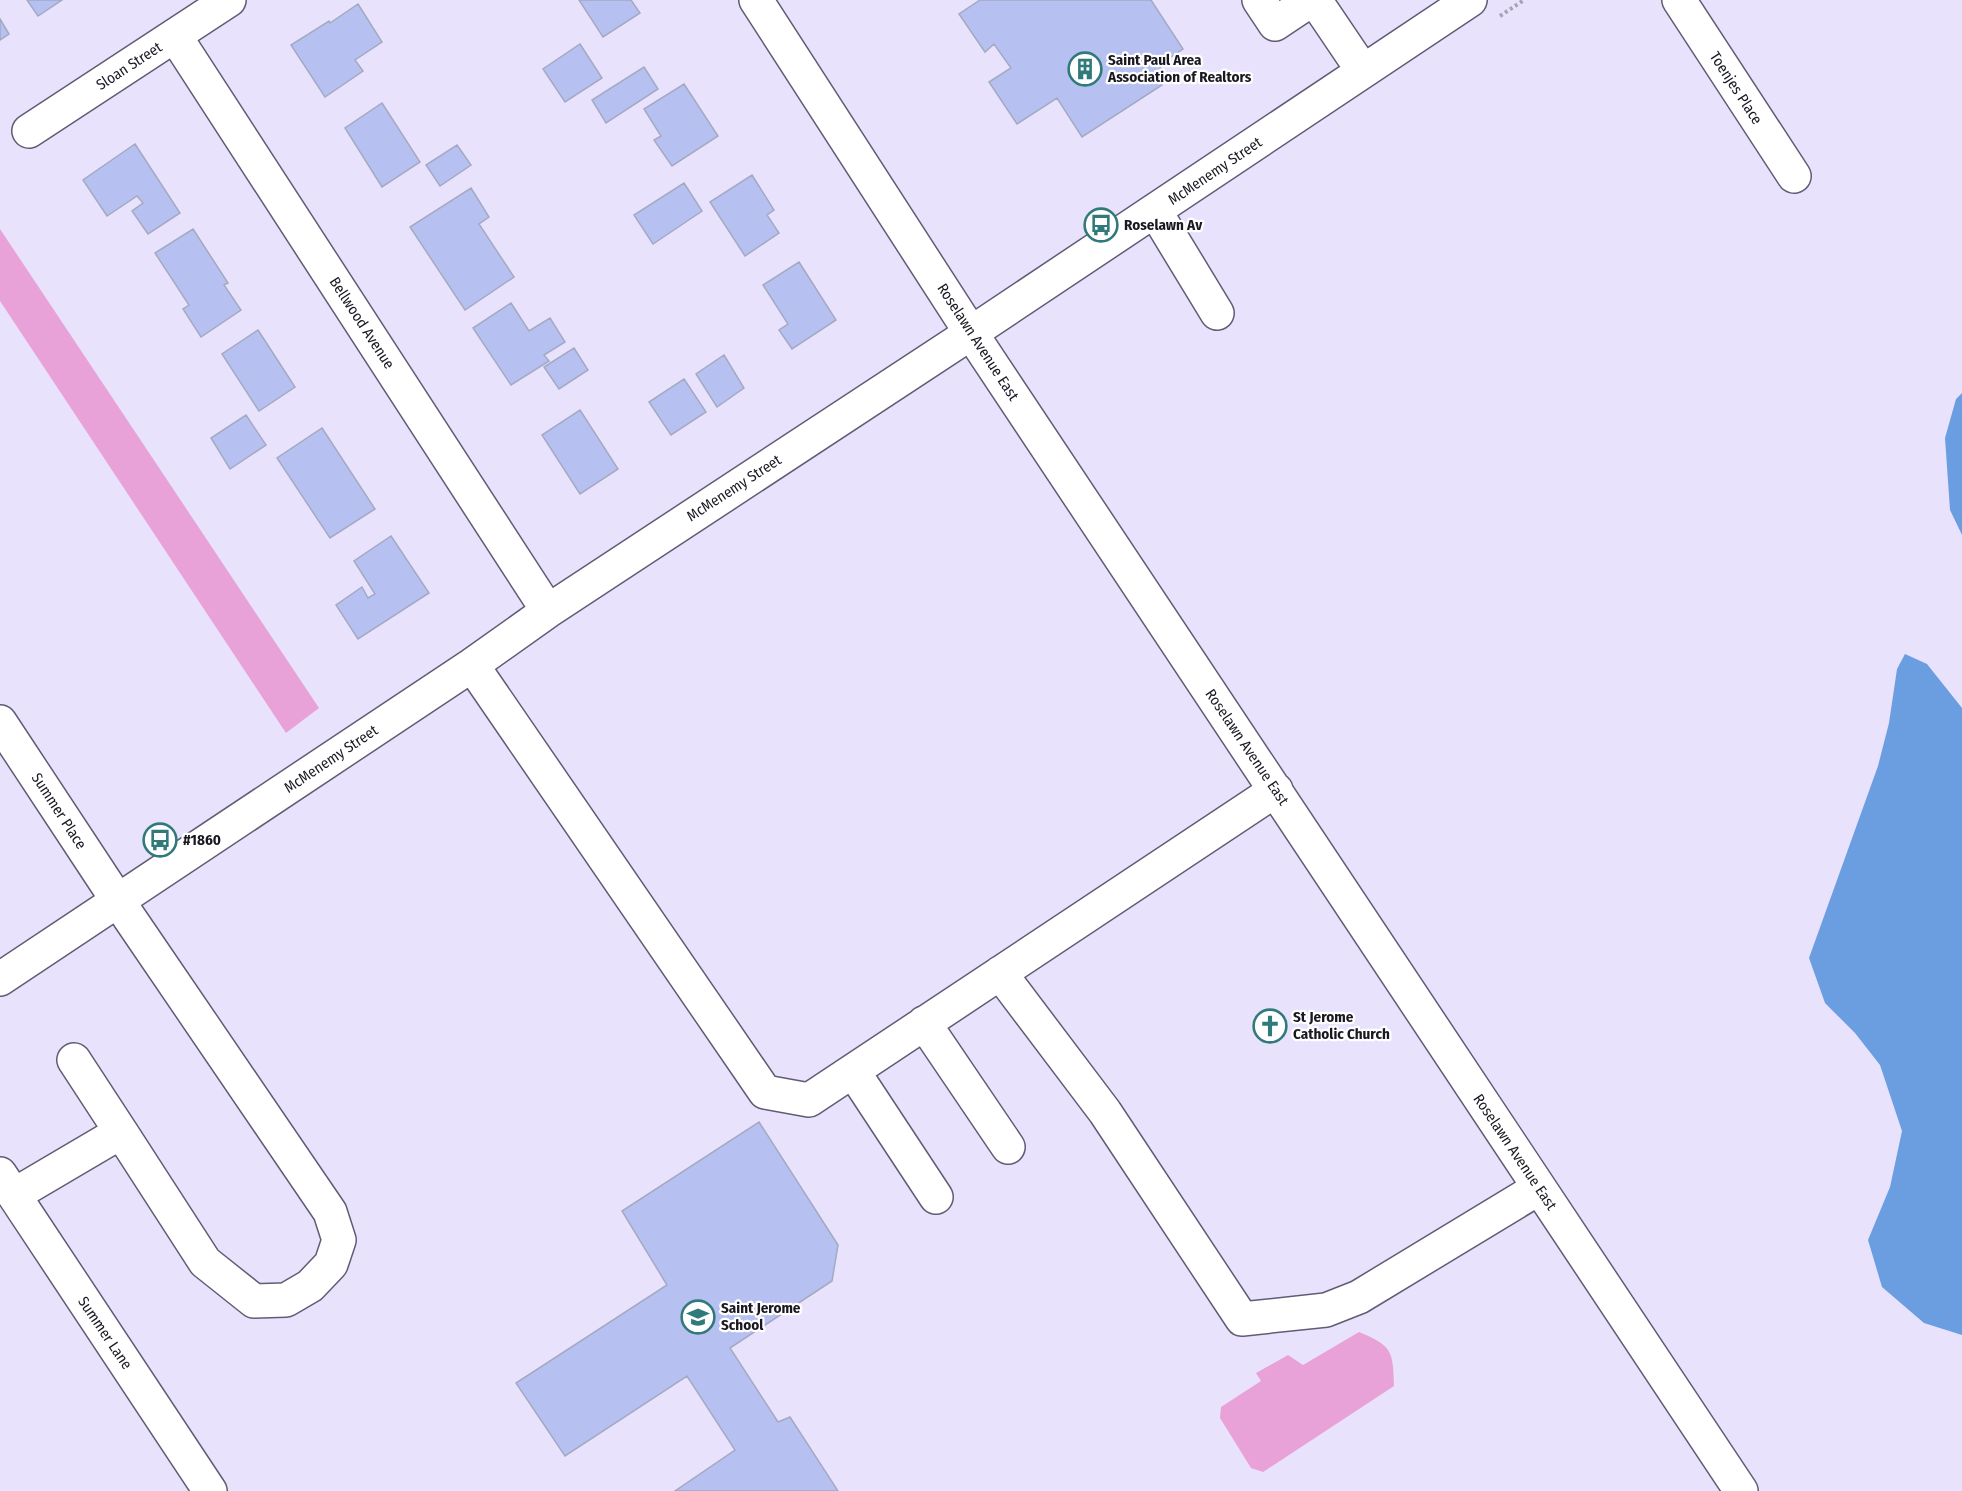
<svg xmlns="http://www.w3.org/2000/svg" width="1962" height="1491" viewBox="0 0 1962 1491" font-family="'Fira Sans Condensed',sans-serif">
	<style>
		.green { fill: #e8a2d7 }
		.water { fill: #6b9ee1 }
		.building { fill: #b7c1f1; stroke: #a4a9c2; stroke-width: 1.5 }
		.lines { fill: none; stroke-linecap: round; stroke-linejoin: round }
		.minor-casing { stroke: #615c73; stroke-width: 36 }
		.path { stroke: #a8a3b8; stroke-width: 4; stroke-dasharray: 3 3; stroke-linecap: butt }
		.minor { stroke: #fff; stroke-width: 33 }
		.labels { text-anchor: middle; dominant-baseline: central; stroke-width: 4.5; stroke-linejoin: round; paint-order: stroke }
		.poi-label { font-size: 15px; font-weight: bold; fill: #1a1821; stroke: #fff; text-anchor: start }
		.street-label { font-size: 15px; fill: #1a1821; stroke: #fff }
	</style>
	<rect width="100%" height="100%" fill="#e8e2fd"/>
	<path class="green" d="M0 229 319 708 286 733 0 301Z
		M1359 1332C1392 1346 1393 1350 1394 1386L1263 1472 1251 1468 1220 1418 1221 1407 1261 1381 1256 1373 1288 1355 1303 1365Z"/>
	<path class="water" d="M1962 393V535L1950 510 1945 438 1956 399Z
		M1905 654 1927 664 1962 708V1335L1924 1323 1882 1287 1868 1240 1890 1187 1902 1131 1880 1065 1855 1033 1825 1003 1809 958 1878 766 1889 723 1897 669Z"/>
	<path class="building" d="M27 0H62L38 16Z
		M579 0H631L640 13 603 37Z
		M980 0H1151L1183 49 1159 65 1162 70 1155 75 1162 85 1082 137 1057 98 1017 124 989 82 1011 68 994 44 985 52 959 14Z
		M358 4 382 42 355 60 363 71 325 97 291 45 329 21 330 23Z
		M0 19 9 34 0 40Z
		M580 44 602 78 565 102 543 69Z
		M644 67 658 89 606 123 592 100Z
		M684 84 718 136 672 166 654 140 661 136 644 109Z
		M382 103 420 162 382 187 345 128Z
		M135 144 180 213 148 234 132 211 143 203 137 196 107 216 83 180Z
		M457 145 471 165 440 186 426 165Z
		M752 175 774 210 767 215 779 233 745 256 710 202Z
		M684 183 702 211 653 244 634 215Z
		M471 188 489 217 479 224 514 277 465 310 410 227Z
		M193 229 228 283 224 285 241 310 201 337 183 309 189 305 155 253Z
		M799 262 836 320 792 349 779 330 788 324 763 285Z
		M511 303 529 331 550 318 565 342 544 355 549 361 511 385 473 328Z
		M258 330 295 387 259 411 222 354Z
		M574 348 588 370 559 389 544 367Z
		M724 355 744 388 717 407 696 374Z
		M684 379 706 412 671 435 649 402Z
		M580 410 618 469 580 494 542 435Z
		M246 415 266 445 230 469 211 438Z
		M322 428 375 509 330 538 277 458Z
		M391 536 429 593 358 639 336 605 362 587 368 598 375 594 354 561Z
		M759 1122 838 1245 832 1281 730 1348 778 1422 790 1417 838 1491H675L735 1450 687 1376 565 1456 516 1383 667 1285 622 1211Z"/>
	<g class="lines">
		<g class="minor-casing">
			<path id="minor" d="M756 0 971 333 1741 1491
				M1259 0 1275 24 1311 0
				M1315 0 1363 71
				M1679 0 1794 176
				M175 36 548 611
				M29 131 229 0
				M1155 211 1217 313
				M472 665 765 1092 809 1100 1276 790
				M0 722 118 901 330 1212 339 1240 331 1264 310 1286 286 1300 254 1301 205 1262 121 1132 14 1195
				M1000 973 1105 1112 1242 1319 1326 1310 1359 1297 1539 1188
				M0 979 472 665 548 611 971 333 1470 0
				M924 1023 1008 1147
				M74 1060 121 1132
				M853 1071 936 1197
				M0 1174 210 1491"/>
		</g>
		<path class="path" d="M1500 16 1524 0"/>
		<use href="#minor" class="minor"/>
	</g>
	<defs>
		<g id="building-ring" transform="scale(1.725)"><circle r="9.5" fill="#fff" stroke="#317a7b" stroke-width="1.5"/><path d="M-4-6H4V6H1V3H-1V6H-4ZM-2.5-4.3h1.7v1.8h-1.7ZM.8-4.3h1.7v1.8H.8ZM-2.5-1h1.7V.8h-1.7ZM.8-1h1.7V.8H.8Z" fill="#317a7b"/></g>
		<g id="bus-ring" transform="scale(1.725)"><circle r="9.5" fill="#fff" stroke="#317a7b" stroke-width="1.5"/><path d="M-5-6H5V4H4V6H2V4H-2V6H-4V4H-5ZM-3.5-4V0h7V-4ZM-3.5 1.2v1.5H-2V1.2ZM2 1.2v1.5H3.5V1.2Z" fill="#317a7b"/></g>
		<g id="church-ring" transform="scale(1.725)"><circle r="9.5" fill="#fff" stroke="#317a7b" stroke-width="1.5"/><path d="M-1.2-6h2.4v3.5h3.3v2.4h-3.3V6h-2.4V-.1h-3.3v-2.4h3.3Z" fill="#317a7b"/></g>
		<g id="school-ring" transform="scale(1.725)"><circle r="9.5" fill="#fff" stroke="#317a7b" stroke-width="1.5"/><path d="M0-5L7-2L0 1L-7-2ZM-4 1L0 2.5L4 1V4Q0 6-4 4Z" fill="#317a7b"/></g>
	</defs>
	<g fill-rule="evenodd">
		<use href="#building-ring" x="1085" y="69"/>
		<use href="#bus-ring" x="1101" y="225"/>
		<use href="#bus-ring" x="160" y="840"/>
		<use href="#church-ring" x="1270" y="1026"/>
		<use href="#school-ring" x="698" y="1317"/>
	</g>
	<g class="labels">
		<g class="poi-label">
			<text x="1108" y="60">Saint Paul Area<tspan x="1108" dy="17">Association of Realtors</tspan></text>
			<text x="1124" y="225">Roselawn Av</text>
			<text x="183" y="840">#1860</text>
			<text x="1293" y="1017">St Jerome<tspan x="1293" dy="17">Catholic Church</tspan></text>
			<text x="721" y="1308">Saint Jerome<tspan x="721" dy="17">School</tspan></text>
		</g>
		<g class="street-label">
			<text transform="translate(129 66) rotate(-33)">Sloan Street</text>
			<text transform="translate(1736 88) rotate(57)">Toenjes Place</text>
			<text transform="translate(1215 171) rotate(-34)">McMenemy Street</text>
			<text transform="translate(362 323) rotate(57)">Bellwood Avenue</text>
			<text transform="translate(978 342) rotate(57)">Roselawn Avenue East</text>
			<text transform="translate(734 488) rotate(-33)">McMenemy Street</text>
			<text transform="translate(1247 747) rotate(56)">Roselawn Avenue East</text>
			<text transform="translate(331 759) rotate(-34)">McMenemy Street</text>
			<text transform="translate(59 811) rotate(57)">Summer Place</text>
			<text transform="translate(1515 1152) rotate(56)">Roselawn Avenue East</text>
			<text transform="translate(105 1333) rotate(56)">Summer Lane</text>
		</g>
	</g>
</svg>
